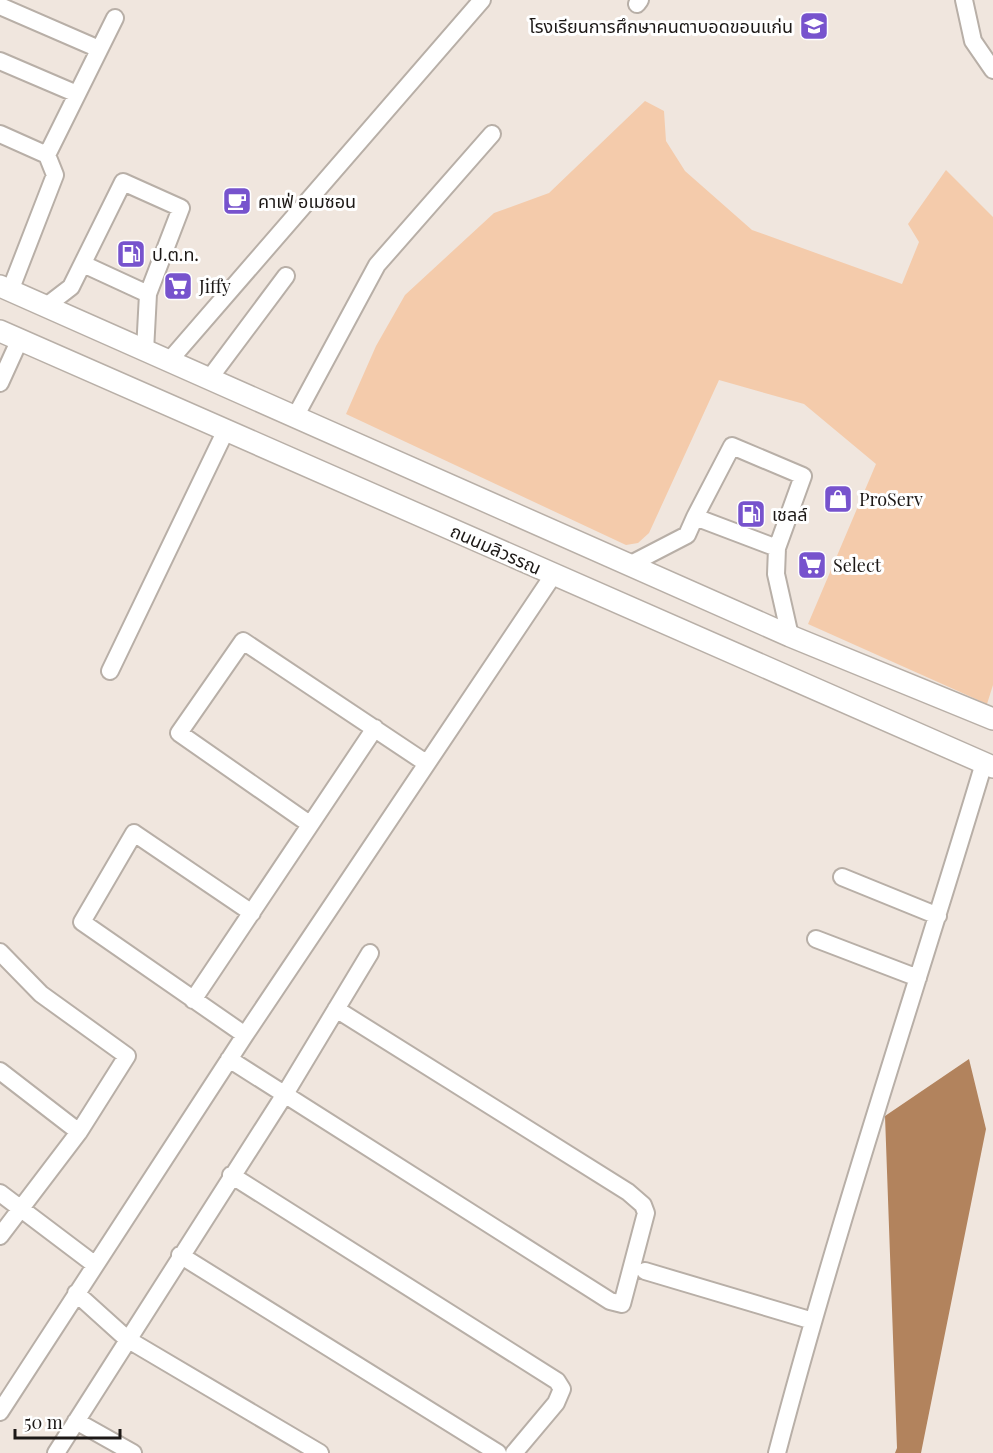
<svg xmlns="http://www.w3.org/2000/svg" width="993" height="1453" viewBox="0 0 993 1453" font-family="'Playfair Display','Noto Sans Thai',serif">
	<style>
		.green { fill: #f4cbab }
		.water { fill: #b2835d }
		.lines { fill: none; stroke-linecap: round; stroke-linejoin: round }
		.minor-casing { stroke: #b8afa7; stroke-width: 20 }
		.major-casing { stroke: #b8afa7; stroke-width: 24 }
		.minor { stroke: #fff; stroke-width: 16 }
		.major { stroke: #fff; stroke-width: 21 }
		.labels { text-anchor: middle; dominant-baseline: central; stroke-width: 6; stroke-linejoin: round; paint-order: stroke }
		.poi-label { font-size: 18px; fill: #1c1816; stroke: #fff; text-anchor: start }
		.street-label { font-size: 18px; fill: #1c1816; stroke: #fff }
	</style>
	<rect width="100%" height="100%" fill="#f0e6de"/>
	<path class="green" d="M645 101 664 111 666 141 685 171 752 230 902 284 919 242 908 224 946 170 993 217V685L987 704 808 624 876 464 804 404 719 380 649 533 638 543 626 545 346 414 376 346 405 295 494 213 549 193Z"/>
	<path class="water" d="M969 1059 986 1129 921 1453H895L897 1448 885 1116Z"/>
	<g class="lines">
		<g class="minor-casing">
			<path id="minor" d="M964 0 973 41 993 70
				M637 4 640 0
				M0 6 99 49
				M0 61 77 94
				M0 134 47 155 55 175 10 291
				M47 155 115 18
				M83 264 148 294
				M45 307 71 287 123 182 181 208 148 294 145 351
				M169 361 482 0
				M209 379 286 276
				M0 383 20 339
				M295 417 377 265 492 134
				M695 517 732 446 803 476 777 548
				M629 565 687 535 695 517 777 548 776 574 790 636
				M110 671 226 430
				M308 823 179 733 243 641 426 763
				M842 877 938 916
				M816 939 918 978
				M0 952 41 994 127 1056 79 1132 0 1236
				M193 1000 375 728
				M245 1035 82 922 134 833 252 913
				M229 1059 610 1301 622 1304 646 1213 643 1205 628 1192 336 1009
				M0 1071 79 1132
				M231 1175 557 1381 562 1389 556 1403 514 1453
				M0 1193 94 1264
				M180 1255 498 1453
				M645 1271 813 1321
				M76 1293 127 1339 320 1453
				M0 1412 245 1035 554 574
				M76 1421 133 1453
				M56 1453 285 1094 370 953
				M777 1453C838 1221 915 993 984 763"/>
		</g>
		<g class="major-casing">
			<path id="major" d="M0 286 790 636 993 719
				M0 331 993 767"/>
		</g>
		<use href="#minor" class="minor"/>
		<use href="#major" class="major"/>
	</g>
	<defs>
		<g id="school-square" transform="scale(1.5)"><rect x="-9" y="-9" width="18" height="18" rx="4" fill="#7753cd" stroke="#fff"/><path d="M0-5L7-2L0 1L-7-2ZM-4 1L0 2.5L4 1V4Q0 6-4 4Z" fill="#fff"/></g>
		<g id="cafe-square" transform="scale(1.5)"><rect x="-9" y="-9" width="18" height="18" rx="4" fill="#7753cd" stroke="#fff"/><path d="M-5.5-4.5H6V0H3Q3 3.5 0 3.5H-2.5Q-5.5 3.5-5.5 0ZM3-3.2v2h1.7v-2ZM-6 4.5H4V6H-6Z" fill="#fff"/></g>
		<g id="fuel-square" transform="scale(1.5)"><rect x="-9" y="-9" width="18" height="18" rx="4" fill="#7753cd" stroke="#fff"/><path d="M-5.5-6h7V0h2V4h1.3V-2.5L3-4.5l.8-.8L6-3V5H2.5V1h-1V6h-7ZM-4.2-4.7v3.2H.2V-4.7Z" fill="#fff"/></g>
		<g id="supermarket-square" transform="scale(1.5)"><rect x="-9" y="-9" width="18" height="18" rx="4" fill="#7753cd" stroke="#fff"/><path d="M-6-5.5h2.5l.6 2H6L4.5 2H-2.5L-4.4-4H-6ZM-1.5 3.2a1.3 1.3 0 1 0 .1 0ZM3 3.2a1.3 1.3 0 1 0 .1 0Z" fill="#fff"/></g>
		<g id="shop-square" transform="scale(1.5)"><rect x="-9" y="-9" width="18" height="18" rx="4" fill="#7753cd" stroke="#fff"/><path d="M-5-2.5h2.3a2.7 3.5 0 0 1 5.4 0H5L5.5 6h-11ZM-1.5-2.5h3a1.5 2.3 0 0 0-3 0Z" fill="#fff"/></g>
	</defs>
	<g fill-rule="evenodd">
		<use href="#school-square" x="814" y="26"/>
		<use href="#cafe-square" x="237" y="201"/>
		<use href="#fuel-square" x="131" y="254"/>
		<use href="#supermarket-square" x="178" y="286"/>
		<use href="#shop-square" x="838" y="499"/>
		<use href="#fuel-square" x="751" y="514"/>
		<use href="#supermarket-square" x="812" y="565"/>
	</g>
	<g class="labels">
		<g class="poi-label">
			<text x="793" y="26" text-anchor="end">โรงเรียนการศึกษาคนตาบอดขอนแก่น</text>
			<text x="258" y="201">คาเฟ่ อเมซอน</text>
			<text x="152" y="254">ป.ต.ท.</text>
			<text x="199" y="286">Jiffy</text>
			<text x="859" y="499">ProServ</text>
			<text x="772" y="514">เชลล์</text>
			<text x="833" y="565">Select</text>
		</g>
		<g class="street-label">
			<text transform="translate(496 549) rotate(24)">ถนนมลิวรรณ</text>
		</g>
	</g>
	<path d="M15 1429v9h105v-9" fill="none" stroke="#1c1816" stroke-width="3"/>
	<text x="24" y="1429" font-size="18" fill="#1c1816" stroke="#ffffff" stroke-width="4.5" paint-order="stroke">50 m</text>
</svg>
